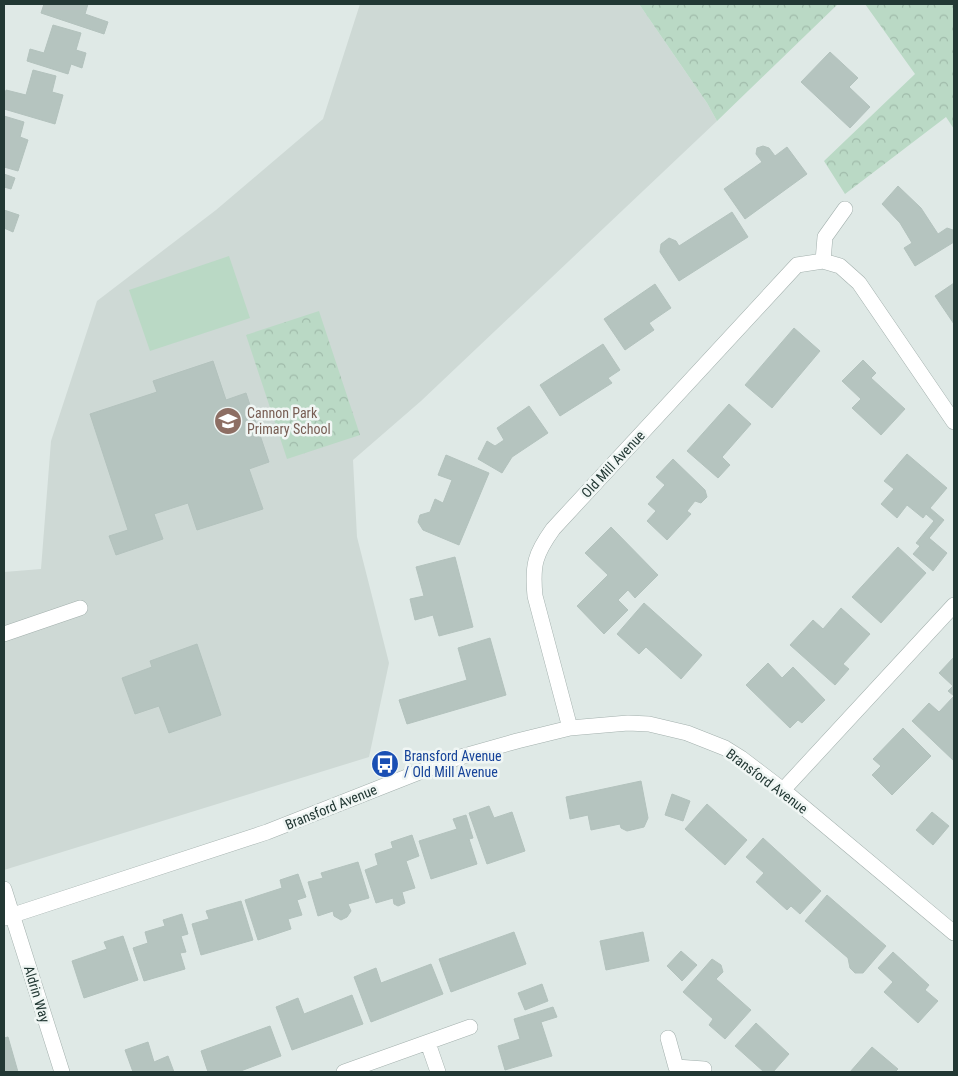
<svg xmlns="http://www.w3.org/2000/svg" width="958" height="1076" viewBox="0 0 958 1076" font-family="'Roboto Condensed',sans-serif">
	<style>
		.built { fill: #ced9d5 }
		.grass { fill: #bad9c5 }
		.park { fill: url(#park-crowns) }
		.building { fill: #b5c4bf; stroke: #b3c2bd }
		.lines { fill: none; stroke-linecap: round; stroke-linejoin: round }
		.minor-casing { stroke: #a3b0ad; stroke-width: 16 }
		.minor { stroke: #fff; stroke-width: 15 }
		.labels { text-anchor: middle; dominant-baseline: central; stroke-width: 5; stroke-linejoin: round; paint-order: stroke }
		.education-label { font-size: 14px; fill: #785e54; stroke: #f0f6f4; text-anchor: start }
		.street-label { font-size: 14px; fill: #223834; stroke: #f0f6f4 }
		.transit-label { font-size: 14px; fill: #164399; stroke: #f0f6f4; text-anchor: start }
	</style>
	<defs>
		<pattern id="park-crowns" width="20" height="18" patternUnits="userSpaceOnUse" patternTransform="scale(1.25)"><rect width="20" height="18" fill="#bad9c5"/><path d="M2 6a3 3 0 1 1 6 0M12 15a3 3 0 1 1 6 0" fill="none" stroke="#a0bbaa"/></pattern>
	</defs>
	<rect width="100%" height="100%" fill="#dfe9e6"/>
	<path class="built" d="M360 4H639L707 103 717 121 421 401 353 460 357 537 389 663 369 757 4 870V572L41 569 51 441 97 301 216 210 323 119Z"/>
	<path class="grass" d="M229 256 250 318 150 351 129 290Z"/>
	<path class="park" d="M639 4H838L717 121 707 103Z
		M865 4H954V129L946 117 845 194 824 161 915 74Z
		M319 311 360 435 287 459 246 335Z"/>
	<path class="building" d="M44 4H88L85 14 108 22 104 34 41 13Z
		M53 25 81 33 76 50 86 53 82 68 71 64 68 74 27 61 30 49 44 53Z
		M830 52 858 78 849 87 870 107 850 128 801 82Z
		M33 70 56 76 52 92 63 95 55 124 4 109V98L6 90 26 95Z
		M4 116 24 122 20 137 28 140 18 171 4 167Z
		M763 146 769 148 775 156 787 147 807 174 745 219 724 189 762 162 756 154 757 148Z
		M4 174 15 178 11 189 4 187V189Z
		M898 186 921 208 938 234 947 228 953 230 954 234V242L915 266 904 248 912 243 900 223 882 204Z
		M4 210 19 215 13 232 4 228Z
		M732 212 748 237 679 281 660 252 661 244 669 238 676 241 679 246Z
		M954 283V324L935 296Z
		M655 284 671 308 649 323 654 330 625 350 604 319Z
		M794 328 820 351 772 408 745 385Z
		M603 344 620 370 608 378 612 383 560 416 540 385Z
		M863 360 876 373 871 378 905 409 881 435 852 408 861 399 842 381Z
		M213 361 226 400 246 393 269 462 249 469 263 509 197 530 188 503 154 514 163 539 116 555 109 536 128 530 90 414 157 392 153 381Z
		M729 404 751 424 722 457 730 465 718 478 687 451Z
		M529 406 548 433 512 457 502 473 478 459 487 441 495 446 504 440 497 428Z
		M907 454 947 488 930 508 944 520 929 538 947 553 933 571 913 554 920 546 916 543 934 521 926 514 923 518 907 505 897 518 881 504 894 489 884 481Z
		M446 455 489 473 459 545 423 530 418 522 420 515 430 512 435 499 443 503 452 480 438 475Z
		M673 459 705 490 707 497 701 503 695 501 687 511 691 514 667 540 647 521 656 511 648 504 665 485 656 477Z
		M611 527 658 575 635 598 628 590 618 600 628 610 604 634 577 606 608 575 585 553Z
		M898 547 926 573 881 623 852 597Z
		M455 557 473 627 439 636 433 615 415 620 410 599 424 596 416 567Z
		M644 603 702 655 681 679 646 647 639 654 617 634Z
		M841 608 870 634 843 664 849 669 835 685 790 645 813 620 823 629Z
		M490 638 506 695 407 724 399 700 467 680 458 648Z
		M197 644 221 715 169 733 159 706 135 714 122 678 152 667 150 661Z
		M954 657V761L912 721 929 703 939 712 954 696 948 691 953 686 939 673Z
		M768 663 782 678 793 667 825 700 802 723 798 720 790 728 746 685Z
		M903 728 931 756 892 795 872 775 881 766 873 759Z
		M641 781 648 818 644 827 627 831 621 828 620 824 591 830 588 815 570 819 566 797Z
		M672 794 690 801 683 821 665 815Z
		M707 804 747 840 725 865 685 829Z
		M489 806 494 818 512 812 525 851 487 864 469 813Z
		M932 812 949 826 933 845 916 830Z
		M466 815 473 838 469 839 477 864 431 879 419 841 457 829 453 819Z
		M412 835 419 856 406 861 415 888 402 892 405 903 398 906 394 904 393 898 376 903 365 870 378 865 375 854 393 848 391 842Z
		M763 838 821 891 800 914 791 906 787 910 756 882 764 873 746 857Z
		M358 862 369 898 348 904 351 911 347 917 341 920 334 916 333 911 318 916 308 882 323 878 321 873Z
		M298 874 306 897 297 900 302 915 288 919 291 929 258 940 245 900 282 888 280 880Z
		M827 895 886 946 863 973H855L850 968 848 958 805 921Z
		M241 901 253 940 201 955 192 924 209 919 206 911Z
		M182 914 188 934 181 936 186 952 180 953 185 969 144 981 133 948 148 943 145 932 165 926 163 920Z
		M514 932 526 964 451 992 439 959Z
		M643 932 649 961 606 970 600 941Z
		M123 936 138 980 84 998 72 961 107 949 104 942Z
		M681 951 697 965 682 981 667 966Z
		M893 952 929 985 925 990 938 1001 918 1023 884 992 893 982 878 968Z
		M712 959 721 965 723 972 716 979 751 1010 725 1039 709 1025 713 1019 683 992Z
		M431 964 443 994 371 1022 354 977 376 968 381 983Z
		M542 984 548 1001 525 1010 518 993Z
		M352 995 363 1024 292 1050 276 1007 298 998 304 1014Z
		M553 1007 557 1017 541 1022 552 1056 505 1070 498 1046 520 1039 514 1019Z
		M756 1023 789 1054 773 1072H764L735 1046Z
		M270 1026 281 1056 238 1072H208L201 1051Z
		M8 1037 18 1072H4V1038Z
		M148 1042 154 1062 168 1056 174 1072H133L125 1050Z
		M872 1047 898 1069 895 1072H850Z"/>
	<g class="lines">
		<g class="minor-casing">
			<path id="minor" d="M823 261 840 266 859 283 954 422
				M4 634 80 608
				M570 728 535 596C532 565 535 554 553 529L797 265 823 261 825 237 845 209
				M783 790 954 605
				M4 889 62 1072
				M4 918 267 832 450 760 517 741 570 728 628 723 649 724 687 733 725 748 741 758 783 790 954 933
				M668 1038 676 1067 704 1069
				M428 1043 438 1072
				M344 1072 470 1027"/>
		</g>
		<use href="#minor" class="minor"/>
	</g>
	<defs>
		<g id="school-disc" transform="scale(1.4375)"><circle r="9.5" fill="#8d6e63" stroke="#f0f6f4"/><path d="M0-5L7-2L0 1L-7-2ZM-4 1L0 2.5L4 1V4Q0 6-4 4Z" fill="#fff"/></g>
		<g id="bus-disc" transform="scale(1.4375)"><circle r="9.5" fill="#1a4fb4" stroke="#f0f6f4"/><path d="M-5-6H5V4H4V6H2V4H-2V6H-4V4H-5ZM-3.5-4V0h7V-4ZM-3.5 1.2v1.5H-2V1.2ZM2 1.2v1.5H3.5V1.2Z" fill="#fff"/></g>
	</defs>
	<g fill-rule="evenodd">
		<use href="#school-disc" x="228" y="421"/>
		<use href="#bus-disc" x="385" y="764"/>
	</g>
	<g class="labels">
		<g class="education-label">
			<text x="247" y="413">Cannon Park<tspan x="247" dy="16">Primary School</tspan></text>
		</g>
		<g class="street-label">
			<text transform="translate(613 464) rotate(-47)">Old Mill Avenue</text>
			<text transform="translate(767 781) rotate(37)">Bransford Avenue</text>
			<text transform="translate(331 807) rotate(-22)">Bransford Avenue</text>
			<text transform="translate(37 994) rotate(73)">Aldrin Way</text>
		</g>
		<g class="transit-label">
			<text x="404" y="756">Bransford Avenue<tspan x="404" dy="16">/ Old Mill Avenue</tspan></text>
		</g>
	</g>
	<rect width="958" height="1076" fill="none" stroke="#223834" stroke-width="10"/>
</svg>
